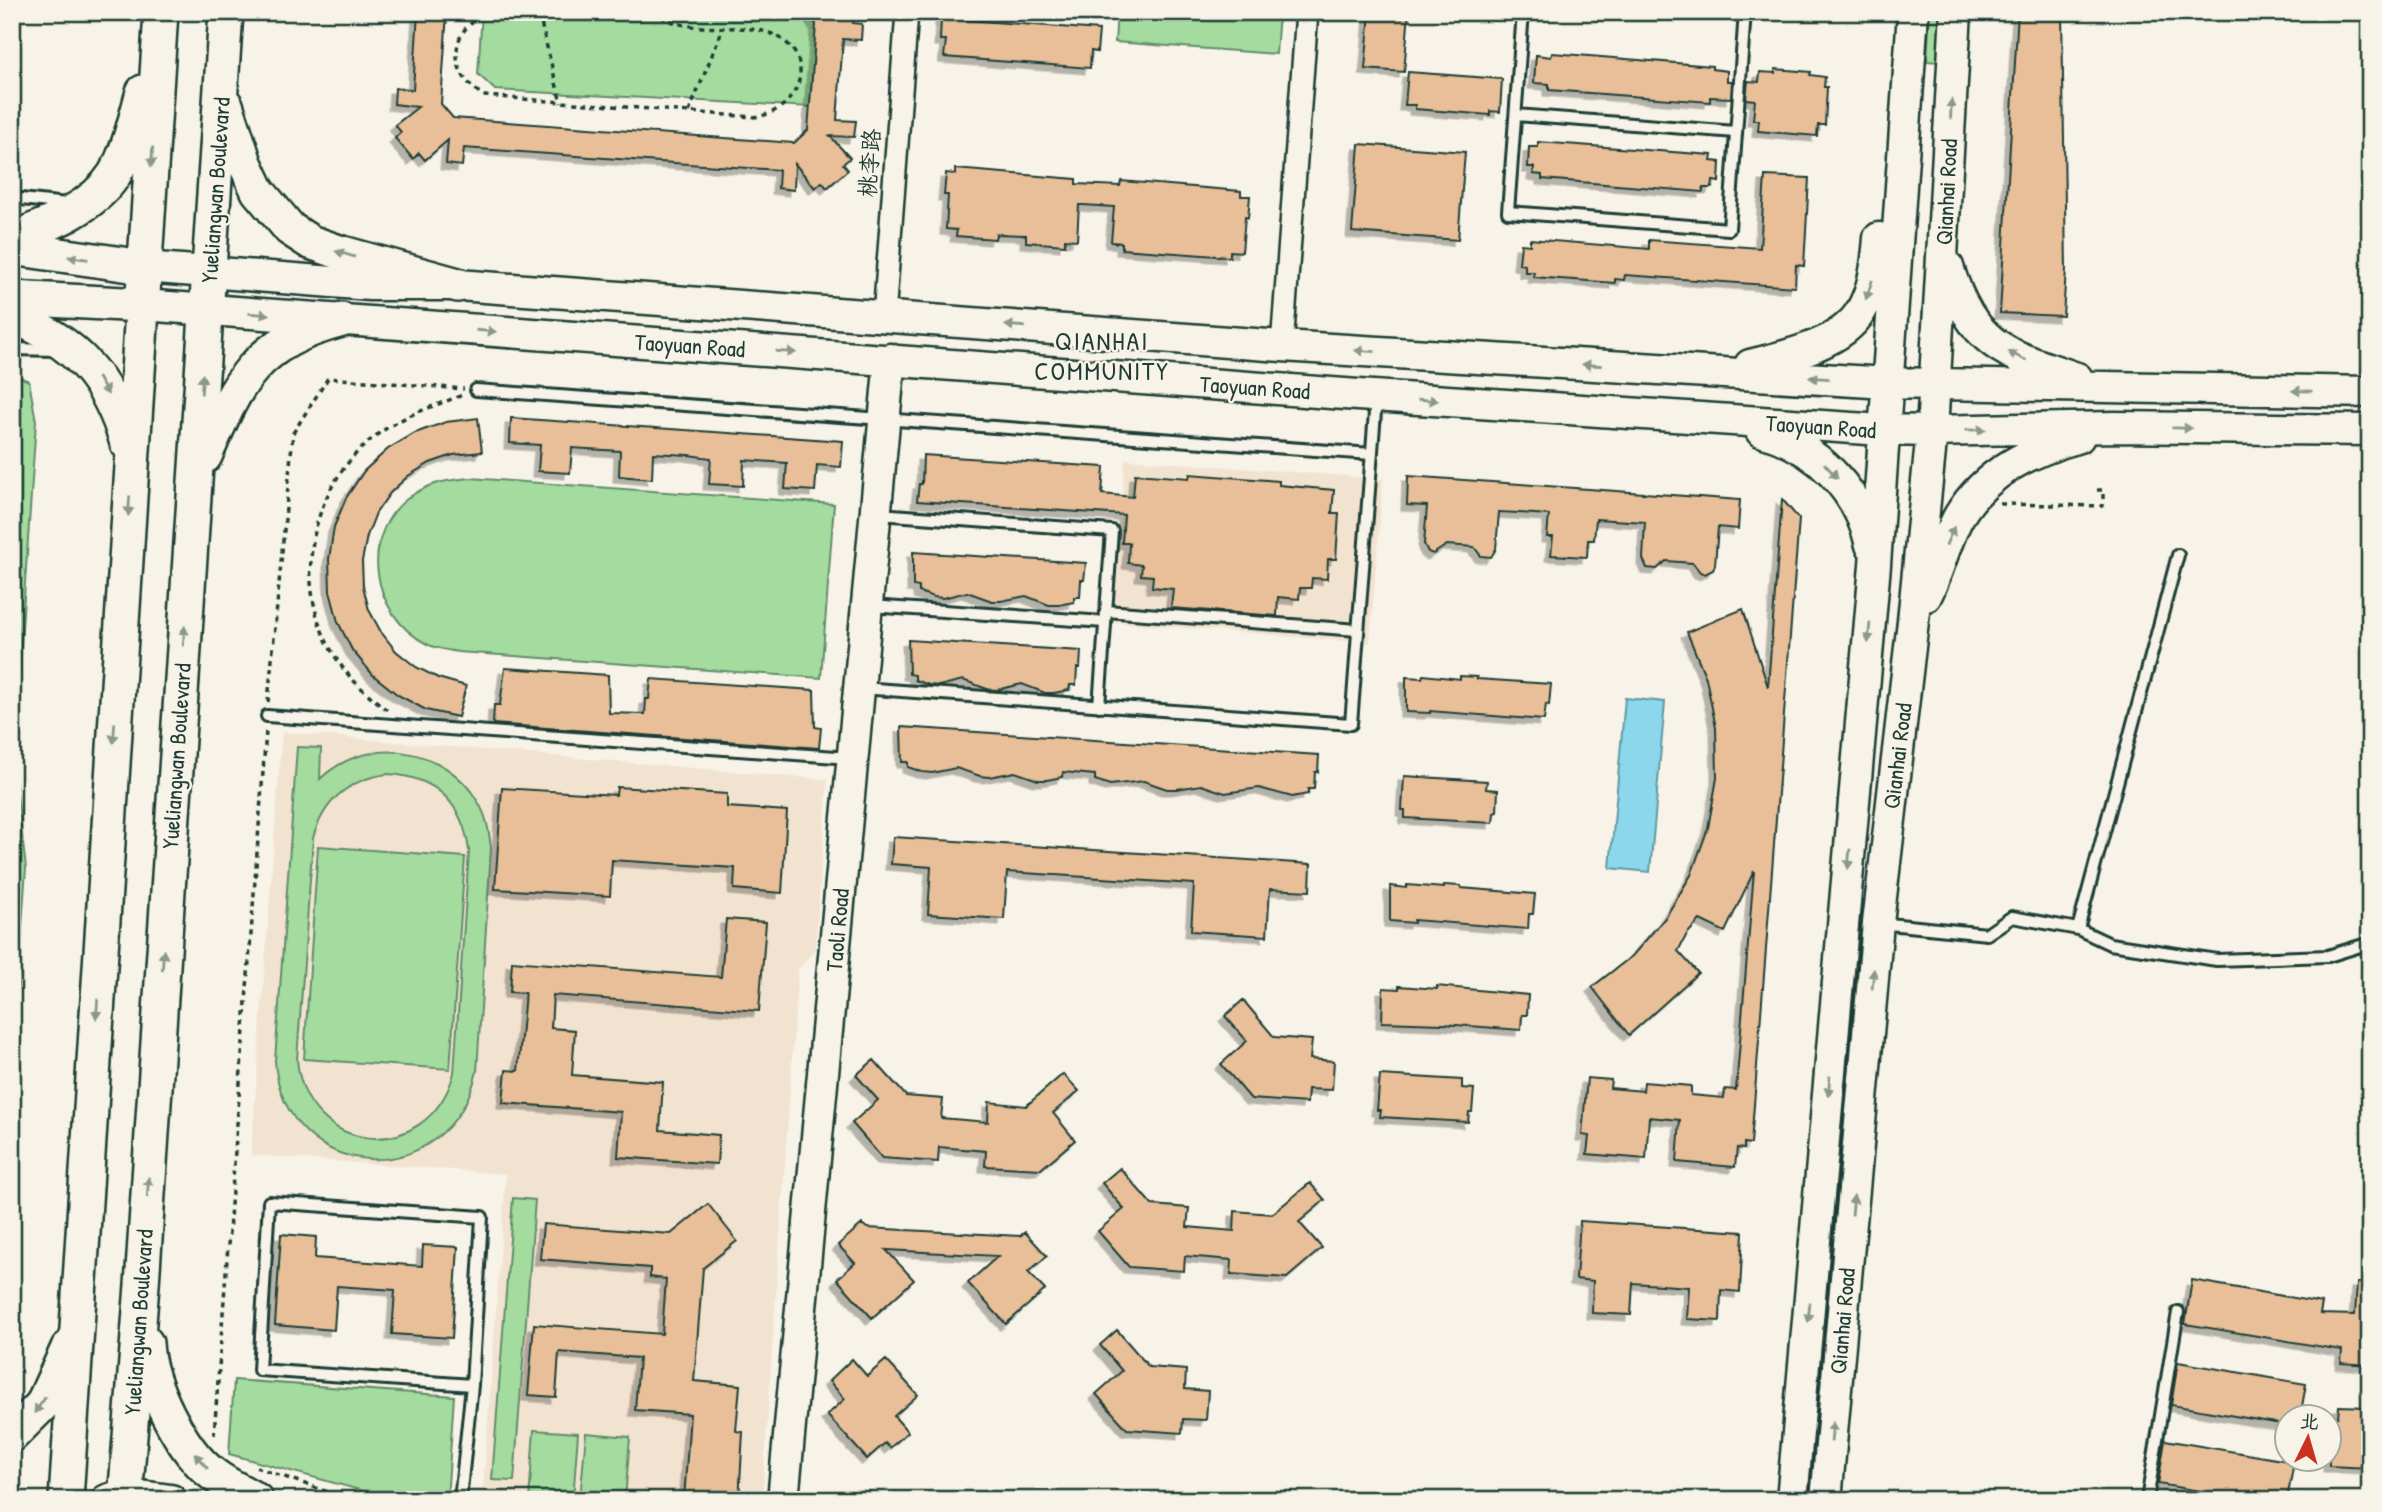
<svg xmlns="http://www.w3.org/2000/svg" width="2382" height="1512" viewBox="0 0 2382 1512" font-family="'Patrick Hand','LXGW WenKai TC',sans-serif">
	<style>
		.built { fill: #f2e3d0 }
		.green { fill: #a4dca0; stroke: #628c6a; stroke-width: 2; fill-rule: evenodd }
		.water { fill: #8cd7ec; stroke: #6099a2; stroke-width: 2 }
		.building { fill: #e8bf98; stroke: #1f3d34; stroke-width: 2; filter: url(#shadow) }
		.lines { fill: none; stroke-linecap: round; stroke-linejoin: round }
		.lane-casing { stroke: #1f3d34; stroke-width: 16 }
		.street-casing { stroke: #1f3d34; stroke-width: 26 }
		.secondary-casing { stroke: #1f3d34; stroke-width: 35 }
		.primary-casing { stroke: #1f3d34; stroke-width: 38 }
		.path { stroke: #1f3d34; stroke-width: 3.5; stroke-dasharray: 5 5; stroke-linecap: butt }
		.lane { stroke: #f7f3e8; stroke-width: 10 }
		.street { stroke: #f7f3e8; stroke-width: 21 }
		.secondary { stroke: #f7f3e8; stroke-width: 30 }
		.primary { stroke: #f7f3e8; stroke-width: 33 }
		.oneway { fill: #8b988e }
		.labels { text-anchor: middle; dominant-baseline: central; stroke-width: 5; stroke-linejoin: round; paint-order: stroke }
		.street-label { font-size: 23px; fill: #1f3d34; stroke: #f7f3e8 }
		.quarter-label { font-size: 26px; letter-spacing: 2px; fill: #1f3d34; stroke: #f7f3e8 }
	</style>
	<defs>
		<filter id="shadow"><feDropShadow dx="-5.5" dy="5.5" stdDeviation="0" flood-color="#0004"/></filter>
	</defs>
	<rect width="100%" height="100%" fill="#f7f3e8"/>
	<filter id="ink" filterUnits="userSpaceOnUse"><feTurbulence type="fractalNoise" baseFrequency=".0143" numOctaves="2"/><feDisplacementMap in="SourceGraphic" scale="14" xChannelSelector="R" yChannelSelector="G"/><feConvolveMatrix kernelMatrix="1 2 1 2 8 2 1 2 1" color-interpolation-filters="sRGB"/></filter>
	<g filter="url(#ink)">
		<path class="built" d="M1125 459 1383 479 1370 643 1112 622Z
			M282 732 828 780 815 949 798 970 762 1500H482L506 1174 251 1155Z"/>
		<path class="green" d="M482 12H828L812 107 495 90 478 74Z
			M1117 12H1279L1276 54 1115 42Z
			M1930 12H1941L1938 62 1927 61Z
			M12 374 29 381 36 421 13 760 26 868 12 1071Z
			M470 478 834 504 821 678 458 652C448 650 436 649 427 644 370 615 357 530 414 494 432 482 450 480 470 478Z
			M297 747 321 748 320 779C367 734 446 746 478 802 487 816 489 832 491 848L477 1071C448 1196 284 1184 275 1061ZM388 774C436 777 463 803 469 851L454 1073C428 1167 305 1156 297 1059L313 838C324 800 349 779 388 774Z
			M318 846 465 857 450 1069 304 1059Z
			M513 1198 535 1200 514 1481 492 1480Z
			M234 1380 454 1396 447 1500H396L229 1454Z
			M534 1430 578 1433 573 1500H529Z
			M586 1433 630 1437 625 1500H580Z"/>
		<path class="water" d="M1625 698 1665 702 1650 872 1610 868Z"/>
		<path class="building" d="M418 12H447L441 104 453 118 794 143 808 130 816 24 806 12H853V23L862 24 861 40 843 39 837 120 856 121 854 137 830 136 850 158 843 164 848 170 827 188 822 182 815 188 795 164 794 190 778 188 779 170 688 164 464 148 462 166 446 164 448 140 425 160 419 153 413 159 395 138 401 132 395 125 418 107 394 104 395 88 413 90Z
			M1370 12H1409L1404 72 1365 69Z
			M2018 12H2062L2066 269 2063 316 2000 313Z
			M941 18 1099 30 1097 52 1091 51 1090 68 944 57 946 40H940Z
			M1552 53 1712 66V69L1727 71V81H1732L1731 98 1710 97V102L1549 90V84L1534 83 1536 55 1551 57Z
			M1775 69 1811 72 1810 75 1825 77 1824 87H1827L1825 125H1818L1817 136 1758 131 1759 120H1753L1755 100 1746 99 1748 81 1759 82 1760 72 1775 73Z
			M1408 72 1502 79 1500 112 1490 111V115L1415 109V105H1405Z
			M1538 142 1712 155 1711 161 1720 162 1719 182 1713 181 1712 188H1703V192L1542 179V175L1533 174 1534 167H1528L1529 147H1538Z
			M1359 144 1465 152 1458 240 1352 232Z
			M955 169 1076 179V184L1120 186 1121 181 1241 191V196H1250L1248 218 1245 217 1242 252 1230 251V257L1122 249V243L1111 242 1114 207 1083 205H1079L1077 240 1065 239V245L1026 242V235L996 234 995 239 956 236 957 230 946 229 948 195H944L946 173 955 174Z
			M1765 176 1809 178 1804 266 1796 265 1795 287 1625 275 1624 280 1615 279V283L1533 277 1534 272H1525V265L1519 264 1521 244 1530 245V239L1649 249V240L1760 248Z
			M478 418 482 452 453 455 430 463 408 476 390 493 376 513 367 536 362 561 363 586 369 610 381 632 396 651 416 667 438 678 466 686 458 717 426 710 398 695 373 675 352 650 338 622 330 591 329 559 334 527 346 498 364 471 388 449 415 433 446 422Z
			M511 418 843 441 841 467 817 465 815 491 785 489 787 463 744 460 743 486 709 484 711 458 688 455 653 453 652 479 619 476 620 451 572 448 570 473 538 471 540 445 510 443Z
			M923 455 1104 467 1102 494 1133 497 1135 474 1189 478 1190 474 1279 481V485L1334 490 1332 513H1339L1336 559H1328L1327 579 1312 578 1311 588H1300L1299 599 1278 597 1277 616 1171 608 1173 589 1152 587 1153 576 1141 575 1142 565 1128 563 1129 543H1122L1124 515 917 501 919 484H922Z
			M1408 476 1740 500 1738 529 1718 527 1715 565 1713 570 1705 574 1700 572 1693 563 1666 561 1657 569 1647 568 1643 559 1645 522 1596 519 1594 540H1588L1587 557 1551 555 1553 537H1547L1549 515 1519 513 1499 512 1496 549 1491 557 1481 556 1474 547 1447 545 1433 554 1428 552 1424 544 1427 506 1407 505Z
			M1782 499 1799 519 1751 1144 1744 1143V1149L1737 1148 1735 1167 1677 1162 1680 1120 1649 1117 1646 1159 1587 1154 1589 1136 1582 1135 1587 1078 1611 1080 1610 1088 1643 1091 1644 1082 1691 1086V1095L1724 1098 1725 1089 1736 1090 1754 871 1725 932 1700 920 1687 934 1678 951 1698 973 1629 1035 1592 987 1632 956 1665 918 1691 875 1708 828 1717 778 1716 728 1706 678 1687 632 1743 609 1768 687Z
			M913 552 1086 563 1084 580H1081L1080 597H1074V602L1058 605H1049L1026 596 1001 601H992L967 592 943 598 934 597 919 592V587L913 586Z
			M908 640 1081 651 1080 668H1077L1076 685H1070L1069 690 1054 693H1045L1022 684 996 690 987 689 963 680 939 686 929 685 915 680V675L909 674Z
			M505 668 608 675 609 713 645 714 646 699H649L651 679 814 690 815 727 821 728 819 748 493 724 494 705H500Z
			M1423 675 1460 679V676L1477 677V679L1551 684 1549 705 1546 704 1544 720 1430 711V713L1406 712V677L1422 678Z
			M901 727 1319 755 1318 772H1315L1314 789H1308V794L1292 797 1259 788 1225 793 1201 785 1177 789H1167L1144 781 1110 785 1095 780V775L1063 772 1062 777 1047 780H1038L1015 772 989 777 980 776 956 768 932 773 922 772 908 767V762H902Z
			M1404 776 1487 781 1486 789 1498 790 1497 812 1494 813 1493 823 1405 818V810H1402Z
			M617 787 727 794V807L787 811 782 893 734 889 735 868 612 860 610 896 495 889 502 788 616 795Z
			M893 837 1311 864 1310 891 1270 889 1267 936 1191 931 1194 884 1007 872 1004 919 928 914 931 867 891 864Z
			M1407 885 1444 888V885L1461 886V888L1535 894 1533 914H1529L1528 929 1414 920V923L1390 921V886L1406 888Z
			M726 919 766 922 759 1011 553 995 551 1028 575 1030 572 1075 663 1082 660 1130 719 1135 717 1164 618 1157 621 1112 503 1103 506 1070 518 1071 525 993 510 992 512 961 721 977Z
			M1399 986 1437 989V986L1528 995 1527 1015H1522L1521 1030 1443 1024 1382 1022 1383 988 1399 989Z
			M1243 1000 1274 1037 1312 1040 1310 1059 1334 1061 1332 1090 1308 1089 1307 1103 1251 1099 1221 1064 1247 1041 1225 1016Z
			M874 1060 906 1096 943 1099 941 1118 988 1122 989 1102 1026 1106 1063 1074 1079 1091 1053 1113 1075 1140 1041 1169 985 1166 986 1151 939 1147 938 1162 882 1158 852 1123 878 1100 856 1075Z
			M1380 1075 1462 1080V1088L1474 1089 1472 1112H1469L1468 1122 1380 1117 1381 1110H1377Z
			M1120 1168 1152 1205 1189 1208 1187 1227 1234 1231 1235 1211 1272 1214 1310 1183 1325 1200 1299 1222 1322 1248 1287 1278 1231 1274 1232 1260 1185 1256 1184 1271 1129 1267 1098 1231 1124 1209 1102 1183Z
			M708 1204 737 1241 703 1268 694 1381 740 1385 736 1431 743 1432 739 1500H684L690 1414 635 1410 639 1358 559 1352 556 1397 528 1395 534 1324 662 1334 666 1279 650 1277V1268L540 1259 543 1224 671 1234Z
			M1580 1221 1743 1232 1740 1292 1721 1290 1720 1321 1687 1319 1689 1287 1633 1283 1631 1315 1592 1313 1593 1281 1576 1279Z
			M862 1224 867 1228 1020 1236 1025 1232 1047 1256 1028 1272 1045 1290 1006 1324 968 1283 998 1256 886 1250 914 1280 872 1318 837 1279 855 1263 838 1245Z
			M281 1234 316 1237 315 1258 422 1266 423 1245 458 1247 452 1338 392 1334 395 1290 337 1286 334 1330 275 1325Z
			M2192 1280 2322 1303 2320 1314 2355 1315 2357 1283H2370V1365L2341 1363 2342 1350 2185 1324Z
			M1117 1330 1149 1367 1186 1370 1185 1389 1208 1391 1206 1420 1183 1419 1182 1433 1127 1429 1096 1394 1122 1371 1100 1345Z
			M852 1359 867 1376 886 1360 918 1395 894 1416 908 1432 890 1448 885 1443 867 1459 827 1415 845 1399 829 1381Z
			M2178 1362 2306 1384 2300 1418H2287V1425L2171 1405Z
			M2339 1406 2368 1407 2367 1419H2370V1468L2329 1466V1417H2338Z
			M2165 1440 2294 1462 2287 1500H2252L2158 1484Z"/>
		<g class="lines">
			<g class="lane-casing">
				<path id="lane" d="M1523 12 1508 212 1729 229 1745 12
					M1516 115 1736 132
					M12 198 67 204
					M12 349 55 350
					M476 390 1372 454
					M879 514 1112 531 1099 706
					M870 606 1105 622
					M1106 611 1358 630
					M861 688 1351 724 1376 399
					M267 716 850 758
					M1879 923 1987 934 2012 917 2078 929 2178 555
					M2078 929 2110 944 2217 960 2328 956 2370 943
					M460 1500 472 1385 482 1217 269 1202 259 1370 472 1385
					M2147 1500 2178 1312"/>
			</g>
			<g class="street-casing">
				<path id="street" d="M884 317 907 12
					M1282 346 1307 12"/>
			</g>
			<g class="secondary-casing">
				<path id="secondary" d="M144 267 370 285H458L1282 346 1887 383 2370 392
					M1948 267C1972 345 2004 354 2077 378
					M142 305 1358 395 1883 430 1932 431 2114 427 2370 430
					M1750 365C1785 356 1841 345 1861 311 1874 289 1877 263 1879 238
					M1761 431C1816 447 1858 488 1871 545
					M1926 596C1939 571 1945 541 1959 516 1986 471 2031 451 2079 437
					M107 1500 125 1494 171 1500
					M783 1500 890 359
					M1792 1500 1875 565 1913 12
					M1826 1500 1878 923 1913 621 1932 431 1956 12"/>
			</g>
			<g class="primary-casing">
				<path id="primary" d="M226 105 245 163 258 191 290 229 310 242 339 252 458 285
					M12 239C47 225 92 209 114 175 129 151 135 120 143 92
					M12 248 144 267
					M12 298 142 305
					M12 316C76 342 108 378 127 443
					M205 456C239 378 255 343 342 320
					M146 1343C148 1384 181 1451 214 1475 227 1485 243 1492 256 1500
					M12 1435 42 1405 68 1348
					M66 1500 161 12
					M125 1500 142 1285 226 12"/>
			</g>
			<path class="path" d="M502 12C450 15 441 72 485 96L753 117C796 114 819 63 780 38 747 17 690 40 655 12
				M503 12C535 15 573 24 603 12
				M539 15 561 103
				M689 112 723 28
				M2000 504 2103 506V490H2094
				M268 702 293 433 328 378 464 389
				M387 710C369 695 351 681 338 661 289 589 308 486 377 435 403 415 435 406 465 394
				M214 1435 266 731
				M256 1467 351 1500"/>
			<use href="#lane" class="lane"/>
			<use href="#street" class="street"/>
			<use href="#secondary" class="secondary"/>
			<use href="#primary" class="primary"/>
		</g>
		<defs><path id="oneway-solid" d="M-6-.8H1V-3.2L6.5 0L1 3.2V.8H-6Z" transform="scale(1.75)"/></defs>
		<g class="oneway">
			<use href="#oneway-solid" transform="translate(1951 109) rotate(-87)"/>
			<use href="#oneway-solid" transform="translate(152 157) rotate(94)"/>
			<use href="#oneway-solid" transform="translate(345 254) rotate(-163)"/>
			<use href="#oneway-solid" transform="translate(78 258) rotate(-172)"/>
			<use href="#oneway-solid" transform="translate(1869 290) rotate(109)"/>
			<use href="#oneway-solid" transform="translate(259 314) rotate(4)"/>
			<use href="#oneway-solid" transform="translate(1015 326) rotate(-176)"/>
			<use href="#oneway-solid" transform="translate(486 331) rotate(4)"/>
			<use href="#oneway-solid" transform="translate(1365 351) rotate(-177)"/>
			<use href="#oneway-solid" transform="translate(786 352) rotate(4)"/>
			<use href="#oneway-solid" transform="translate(2017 356) rotate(-155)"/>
			<use href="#oneway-solid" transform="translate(1592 365) rotate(-176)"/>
			<use href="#oneway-solid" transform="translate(1819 378) rotate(-177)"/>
			<use href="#oneway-solid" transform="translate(202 384) rotate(-86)"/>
			<use href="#oneway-solid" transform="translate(103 386) rotate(59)"/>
			<use href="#oneway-solid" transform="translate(2302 391) rotate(-179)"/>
			<use href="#oneway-solid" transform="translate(1428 400) rotate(4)"/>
			<use href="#oneway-solid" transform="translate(2182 428) rotate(1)"/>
			<use href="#oneway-solid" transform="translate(1976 430) rotate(-1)"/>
			<use href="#oneway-solid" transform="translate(1831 471) rotate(48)"/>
			<use href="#oneway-solid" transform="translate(129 506) rotate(94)"/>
			<use href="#oneway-solid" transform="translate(1950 536) rotate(-66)"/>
			<use href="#oneway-solid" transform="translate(1869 633) rotate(95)"/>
			<use href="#oneway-solid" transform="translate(184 636) rotate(-86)"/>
			<use href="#oneway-solid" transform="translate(114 733) rotate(94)"/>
			<use href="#oneway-solid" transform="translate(1849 859) rotate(95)"/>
			<use href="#oneway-solid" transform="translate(163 960) rotate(-86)"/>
			<use href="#oneway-solid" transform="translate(1873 979) rotate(-85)"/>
			<use href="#oneway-solid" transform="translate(97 1009) rotate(94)"/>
			<use href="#oneway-solid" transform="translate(1829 1086) rotate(95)"/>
			<use href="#oneway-solid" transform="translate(148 1187) rotate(-86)"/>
			<use href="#oneway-solid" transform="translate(1853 1205) rotate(-85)"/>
			<use href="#oneway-solid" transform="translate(1809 1312) rotate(95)"/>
			<use href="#oneway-solid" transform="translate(40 1405) rotate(125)"/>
			<use href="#oneway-solid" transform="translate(1832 1432) rotate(-85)"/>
			<use href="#oneway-solid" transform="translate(201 1461) rotate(-132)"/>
		</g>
	</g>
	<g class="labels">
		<g class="street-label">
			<text transform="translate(869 163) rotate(-86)">桃李路</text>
			<text transform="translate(215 190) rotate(-86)">Yueliangwan Boulevard</text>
			<text transform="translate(1946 192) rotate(-87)">Qianhai Road</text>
			<text transform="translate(690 345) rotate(4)">Taoyuan Road</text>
			<text transform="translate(1255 387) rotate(4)">Taoyuan Road</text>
			<text transform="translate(1821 426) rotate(4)">Taoyuan Road</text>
			<text transform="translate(176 756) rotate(-86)">Yueliangwan Boulevard</text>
			<text transform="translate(1897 756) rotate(-83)">Qianhai Road</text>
			<text transform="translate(837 930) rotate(-85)">Taoli Road</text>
			<text transform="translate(1842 1321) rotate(-85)">Qianhai Road</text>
			<text transform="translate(138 1322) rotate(-86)">Yueliangwan Boulevard</text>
		</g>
		<g class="quarter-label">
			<text x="1102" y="340">QIANHAI<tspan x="1102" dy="30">COMMUNITY</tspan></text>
		</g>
	</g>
	<rect width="2382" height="1512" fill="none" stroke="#f7f3e8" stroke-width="42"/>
	<rect x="21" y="21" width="2340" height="1470" fill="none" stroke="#1f3d34" stroke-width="2.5" filter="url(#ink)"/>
	<g transform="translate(2308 1438) rotate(5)"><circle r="33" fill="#f7f3e8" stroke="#a1aaa0" stroke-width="2"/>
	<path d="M0-5L12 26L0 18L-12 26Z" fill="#c8321e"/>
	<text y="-10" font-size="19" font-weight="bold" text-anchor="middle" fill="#1f3d34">北</text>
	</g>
</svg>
